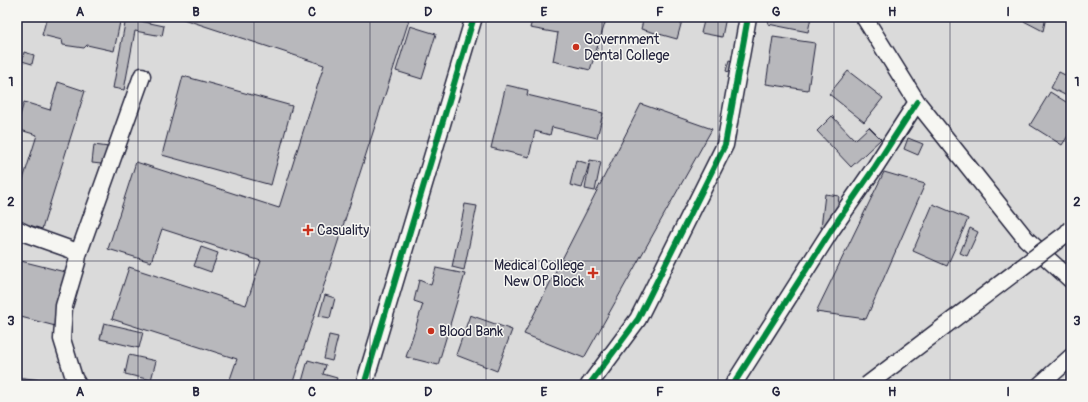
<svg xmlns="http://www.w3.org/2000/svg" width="1088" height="402" viewBox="0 0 1088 402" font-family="Pangolin,sans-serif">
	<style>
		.built { fill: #dadada }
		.building { fill: #b8b8bc; stroke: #22223b }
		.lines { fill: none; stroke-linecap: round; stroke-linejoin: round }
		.minor-casing { stroke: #22223b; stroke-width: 19 }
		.minor { stroke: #f6f6f2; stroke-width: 16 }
		.minor-bridge-casing { stroke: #22223b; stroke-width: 19; stroke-linecap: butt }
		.minor-bridge { stroke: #f6f6f2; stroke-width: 16 }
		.cycleway-casing { stroke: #f6f6f2; stroke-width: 8 }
		.cycleway { stroke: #00873e; stroke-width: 6 }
		.grid { fill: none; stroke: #22223b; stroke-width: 1; stroke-opacity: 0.55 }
		.poi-dot { fill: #c8321e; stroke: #f6f6f2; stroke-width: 1.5 }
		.labels { text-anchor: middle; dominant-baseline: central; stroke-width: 3; stroke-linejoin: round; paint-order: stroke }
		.poi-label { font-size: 14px; fill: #22223b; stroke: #f6f6f2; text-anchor: start }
		.neatline { fill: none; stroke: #22223b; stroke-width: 1.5 }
		.grid-label { font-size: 13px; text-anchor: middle; font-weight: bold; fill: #22223b }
	</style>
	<rect width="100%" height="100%" fill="#e9e9e7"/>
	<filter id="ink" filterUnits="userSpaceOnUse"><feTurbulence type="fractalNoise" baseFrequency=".025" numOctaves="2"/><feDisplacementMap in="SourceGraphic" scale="8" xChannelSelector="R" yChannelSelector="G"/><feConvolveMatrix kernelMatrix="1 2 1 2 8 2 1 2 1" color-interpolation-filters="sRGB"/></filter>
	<g filter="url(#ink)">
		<path class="built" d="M17 17H1071V385H17Z"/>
		<path class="building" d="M47 17H121L114 51 87 45 84 48 63 45 62 40 42 35Z
			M177 17H401L409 20 292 385H228L237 359 112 319 129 267 246 305 261 261 162 229 151 262 108 249 136 162 279 208 324 65Z
			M533 17H607L590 70 553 61 558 33 530 28Z
			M644 17H683L677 39 641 29Z
			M705 17H726L722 37 701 33Z
			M769 17H811L808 32 768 24Z
			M1016 17H1046L1043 31Z
			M126 18 164 26 162 36 135 31 124 90 113 88Z
			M410 26 436 34 422 79 396 71Z
			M773 37 815 43 808 90 766 84Z
			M24 52 34 55 32 64 22 61Z
			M729 60 738 63 735 74 726 71Z
			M848 71 883 98 864 122 829 94Z
			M1059 72 1071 78V98L1051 88Z
			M183 76 292 106 271 185 162 155Z
			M58 82 85 91 42 229 17 221V185L21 186 37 135 17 129V126L24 102 50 110Z
			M506 85 528 90 527 95 603 113 597 138 552 127 550 135 535 131 529 157 491 148Z
			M1050 92 1071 105V131L1062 145 1030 125Z
			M641 104 712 129 584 358 524 334Z
			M832 116 855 140 869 127 881 139 851 167 817 131Z
			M908 138 923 144 918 155 904 149Z
			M94 145 116 148 99 178 101 164 92 163Z
			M576 160 589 164 582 188 570 185Z
			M590 160 601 162 595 191 585 189Z
			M884 172 925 184 866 319 816 312Z
			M825 194 839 196 835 229 821 228Z
			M465 204 477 206 464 270 452 267Z
			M933 204 968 219 947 266 913 251Z
			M970 228 978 232 967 256 960 253Z
			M201 247 218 253 211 272 194 266Z
			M17 260 77 275 63 328 17 316Z
			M436 268 465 274 438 365 406 357 423 304 414 301 419 280 431 285Z
			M325 295 335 298 330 318 319 316Z
			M470 315 512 330 497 371 456 355Z
			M104 323 143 332 139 348 100 339Z
			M329 335 338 337 332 361 324 359Z
			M129 355 156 361 151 380 125 374Z
			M308 360 326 365 323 374 337 378 335 385H301Z
			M17 377 49 381 48 385H17Z"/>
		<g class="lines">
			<g class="minor-casing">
				<path id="minor" d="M864 17 917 102 1026 239 1071 280
					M17 229 27 234 72 250 78 255 77 262 64 306 62 339 74 378 78 385
					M78 255 142 76
					M364 385 474 17
					M589 385 638 319 725 145 748 17
					M733 385 832 229 875 167 917 102
					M1040 385 1071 357"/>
			</g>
			<use href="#minor" class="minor"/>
			<g class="minor-bridge-casing">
				<path id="minor-bridge" d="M867 385 1067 233 1071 228"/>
			</g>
			<use href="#minor-bridge" class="minor-bridge"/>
			<g class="cycleway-casing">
				<path id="cycleway" d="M364 385 474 17
					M589 385 638 319 725 145 748 17
					M733 385 832 229 875 167 917 102"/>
			</g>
			<use href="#cycleway" class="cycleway"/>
		</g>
	</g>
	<path class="grid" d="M138 17V385M254 17V385M370 17V385M486 17V385M602 17V385M718 17V385M834 17V385M950 17V385M17 141H1071M17 261H1071"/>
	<g class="poi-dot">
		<circle cx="576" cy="47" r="4"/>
		<path d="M306 224h4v4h4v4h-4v4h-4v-4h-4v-4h4z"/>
		<path d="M591 267h4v4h4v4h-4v4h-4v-4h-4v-4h4z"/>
		<circle cx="431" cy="331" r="4"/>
	</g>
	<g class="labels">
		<g class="poi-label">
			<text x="584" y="39">Government<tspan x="584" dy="16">Dental College</tspan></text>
			<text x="317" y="230">Casuality</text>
			<text x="584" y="265" text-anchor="end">Medical College<tspan x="584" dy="16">New OP Block</tspan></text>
			<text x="439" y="331">Blood Bank</text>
		</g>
	</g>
	<rect width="1088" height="402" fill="none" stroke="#f6f6f2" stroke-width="44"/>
	<rect x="22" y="22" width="1044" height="358" class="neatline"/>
	<g class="grid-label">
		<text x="80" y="16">A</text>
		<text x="196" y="16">B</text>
		<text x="312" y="16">C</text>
		<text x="428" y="16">D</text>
		<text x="544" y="16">E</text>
		<text x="660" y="16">F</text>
		<text x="776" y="16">G</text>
		<text x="892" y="16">H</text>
		<text x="1008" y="16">I</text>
		<text x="11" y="86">1</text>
		<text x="1077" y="86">1</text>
		<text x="11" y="206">2</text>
		<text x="1077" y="206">2</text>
		<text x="11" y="325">3</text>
		<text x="1077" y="325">3</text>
		<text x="80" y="396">A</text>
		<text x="196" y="396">B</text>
		<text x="312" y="396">C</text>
		<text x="428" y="396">D</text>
		<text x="544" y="396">E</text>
		<text x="660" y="396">F</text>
		<text x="776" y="396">G</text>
		<text x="892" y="396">H</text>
		<text x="1008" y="396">I</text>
	</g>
</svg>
